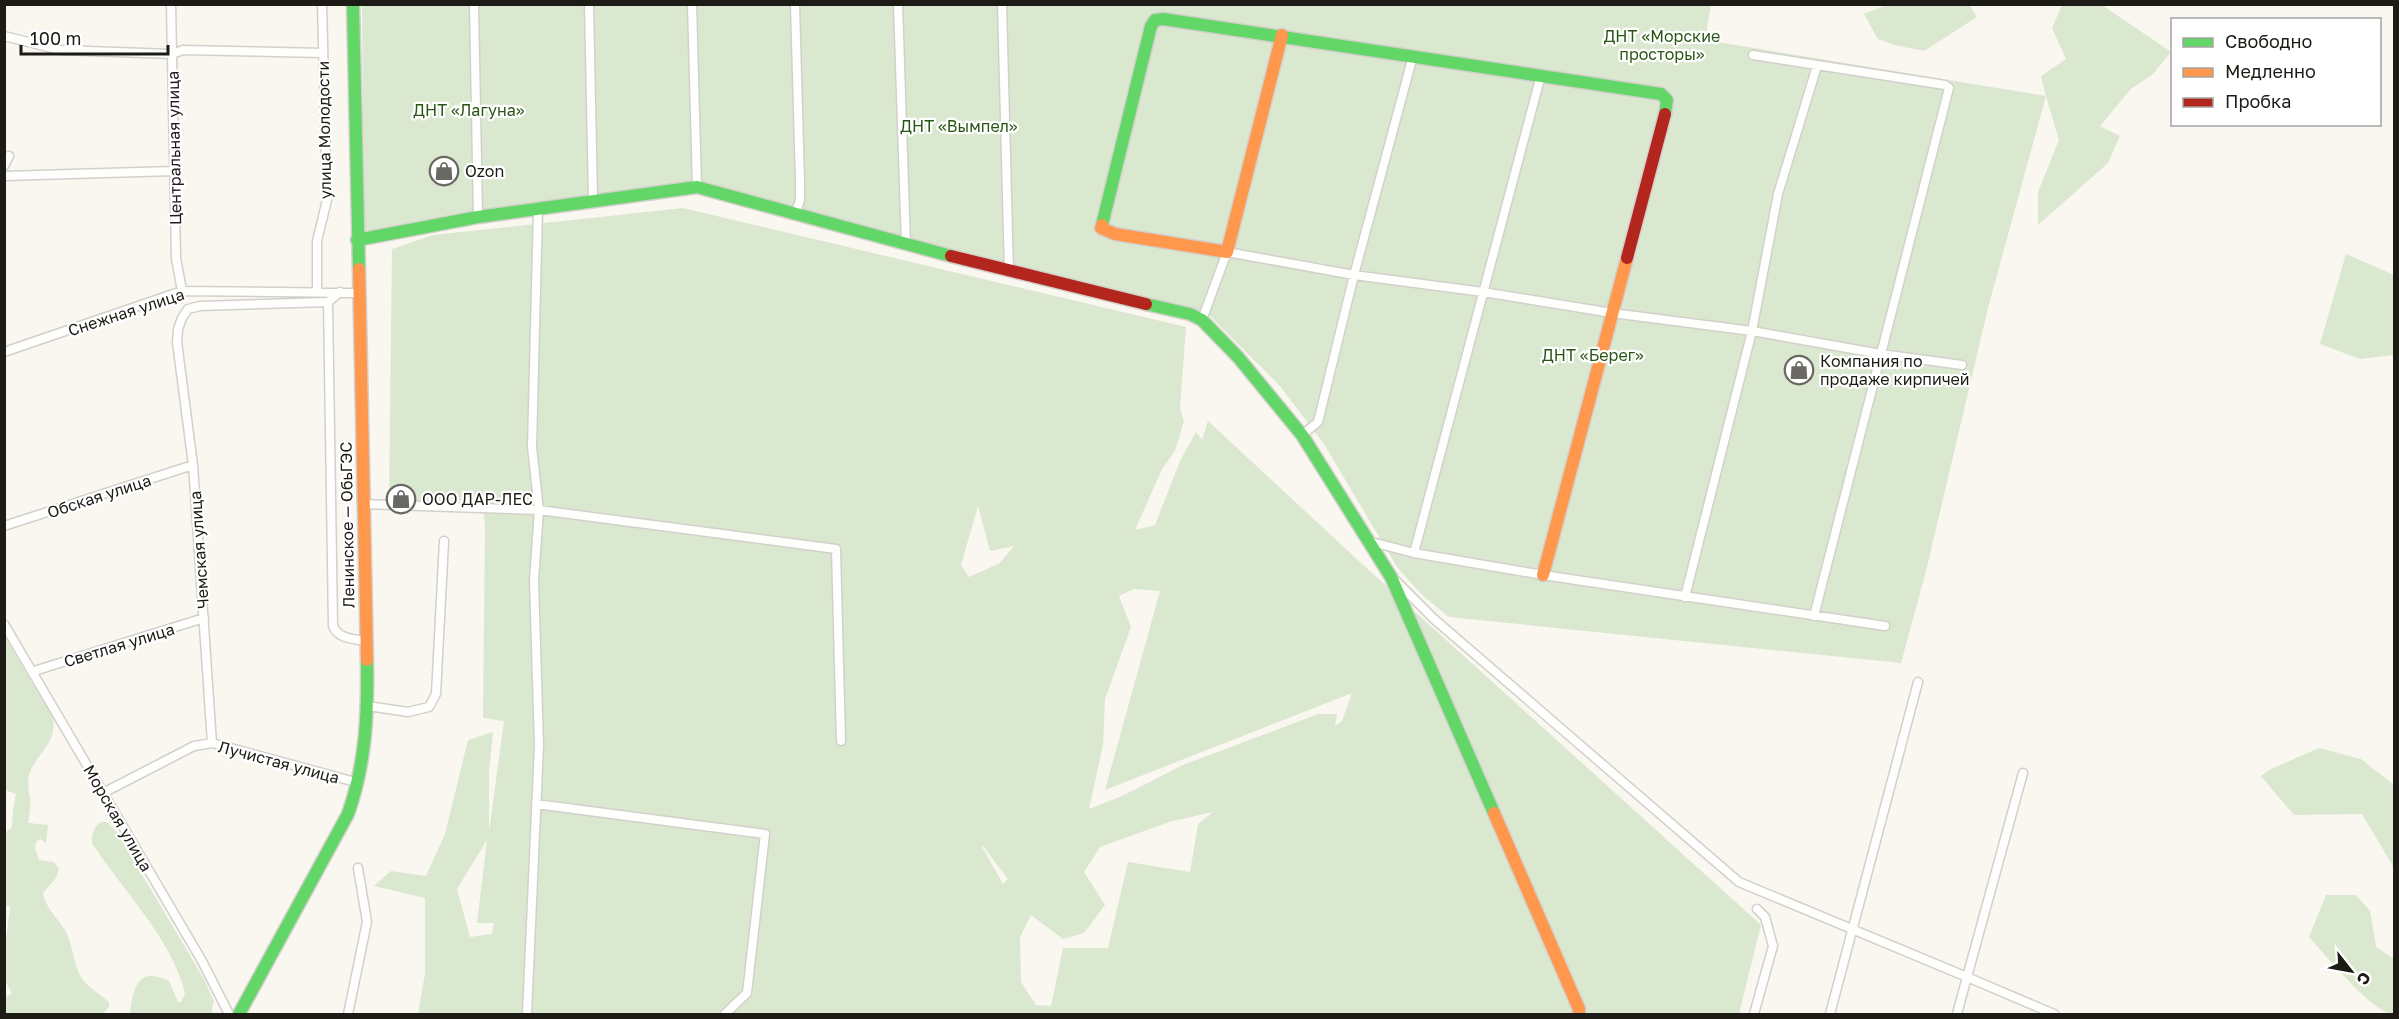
<svg xmlns="http://www.w3.org/2000/svg" width="2399" height="1019" viewBox="0 0 2399 1019" font-family="'Golos Text',sans-serif">
	<style>
		.green { fill: #dae8d0; fill-rule: evenodd }
		.lines { fill: none; stroke-linecap: round; stroke-linejoin: round }
		.street-casing { stroke: #d3d0cb; stroke-width: 11 }
		.fast-casing { stroke: #d3d0cb; stroke-width: 15 }
		.slow-casing { stroke: #d3d0cb; stroke-width: 15 }
		.jam-casing { stroke: #d3d0cb; stroke-width: 15 }
		.street { stroke: #fefefd; stroke-width: 8 }
		.fast { stroke: #63d668; stroke-width: 12 }
		.slow { stroke: #ff974d; stroke-width: 12 }
		.jam { stroke: #b3261e; stroke-width: 12 }
		.labels { text-anchor: middle; dominant-baseline: central; stroke-width: 4.5; stroke-linejoin: round; paint-order: stroke }
		.park-label { font-size: 16px; fill: #285514; stroke: #fff }
		.street-label { font-size: 16px; fill: #1d1b16; stroke: #fff }
		.poi-label { font-size: 16px; fill: #1d1b16; stroke: #fff; text-anchor: start }
	</style>
	<rect width="100%" height="100%" fill="#faf6f0"/>
	<path class="green" d="M362 5H1711L1705 40 2046 96 2041 76 2066 59 2052 28 2062 5H2102L2171 52 2153 74 2131 89 2100 126 2120 136 2108 163 2038 225V192L2059 140 2046 96 1988 308 1927 567 1901 663 1449 617 1421 594 1397 567 1324 444 1280 386 1206 312 1066 277 1018 268 692 182 364 233Z
		M1970 5 1977 17 1924 51 1894 45 1878 39 1864 14 1887 5Z
		M683 208 1186 327 1180 408 1184 421 1175 451 1162 469 1135 530 1155 525 1180 461 1196 432 1202 440 1208 421 1361 563 1761 925 1739 1014H418L425 974V898L374 886 391 871 426 876 445 834 468 740 493 732 489 772V832L504 721 483 718 485 526 482 500 389 502 392 249 433 235ZM978 506 990 551 1014 546 1000 563 969 577 961 565ZM1134 589 1160 591 1105 790 1352 693 1342 721 1335 726 1337 714H1318L1183 765 1122 796 1089 809 1103 745 1105 699 1131 627 1119 596ZM1213 812 1198 824 1190 872 1128 862 1108 948H1063L1051 1006 1036 1005 1021 982 1020 937 1031 915 1063 939 1084 933 1105 905 1084 872 1100 847 1169 822ZM487 840 477 923H494L492 934 470 937 457 889ZM983 846 1008 879 1003 884 982 847Z
		M2346 254 2394 275V355L2360 359 2320 344Z
		M5 637 53 718C57 745 36 753 29 775 27 783 29 791 30 799 31 806 29 815 28 823L48 825 46 843 40 839 36 842 35 848 39 860 54 862 59 869 56 878 43 893C45 908 61 921 67 934 74 949 73 967 83 980 90 989 100 994 109 1002V1007L103 1014H5V998L12 993 4 979 5 950 10 906 5 905V833L12 827 13 810 16 794 5 790Z
		M2319 748 2361 759 2394 785V868L2362 814 2294 815 2261 776 2269 770Z
		M101 822H107L116 831 204 979 214 1001 211 1014H130C133 987 138 966 169 981L178 1002H181L185 993C171 937 122 890 92 843 92 834 93 827 101 822Z
		M2326 895H2356L2370 911 2376 947 2394 959V1014C2374 1015 2325 954 2309 937Z"/>
	<g class="lines">
		<g class="street-casing">
			<path id="street" d="M171 4 176 258 182 291
				M474 4 478 217
				M589 4 593 200
				M692 4 697 187
				M898 4 906 245
				M1002 4 1009 272
				M4 36 60 50 172 54 183 50 323 53
				M1753 55 1945 85 1949 88 1814 616
				M4 166 9 156
				M4 176 173 171
				M795 215 800 200V181L795 4
				M317 291V241L327 200 322 4
				M328 302 333 626C338 639 354 639 366 641
				M1202 320 1227 252 1354 275 1483 292 1612 313 1752 331 1881 354 1962 365
				M4 352 182 291 359 293
				M1302 435 1318 422 1354 275 1413 56
				M363 504 539 510 836 549 841 741
				M4 526 193 465
				M1368 541 1414 553 1543 575 1885 626
				M1414 553 1541 75
				M1395 580 1434 619 1739 882 1967 977 1957 1014
				M1685 597 1752 331 1778 194 1817 66
				M4 624 202 961 229 1014
				M34 671 204 618
				M368 706 408 712 429 707 436 694 444 541
				M212 743 193 465 177 342 178 329 182 318 188 309 200 306 328 302 340 292
				M2023 773 1967 977 2054 1014
				M103 793 194 746 212 743 359 783
				M536 804 765 834 747 993 725 1014
				M348 1014 367 922 358 868
				M527 1014 539 745 534 580 539 510 532 447 538 209
				M1754 1014 1773 946 1765 917 1757 909
				M1830 1014 1918 682"/>
		</g>
		<g class="fast-casing">
			<path id="fast" d="M353 4 359 269
				M1102 225 1151 26 1155 20 1163 19 1661 94 1667 100 1665 114
				M357 240 478 217 697 187 951 256
				M1146 304 1190 314 1202 320 1238 357 1302 435 1391 577 1494 813
				M239 1014 348 814C366 763 368 713 367 660"/>
		</g>
		<g class="slow-casing">
			<path id="slow" d="M1102 225 1101 228 1115 234 1227 252 1282 35
				M359 269 367 660
				M1543 575 1627 258
				M1494 813 1579 1009V1014"/>
		</g>
		<g class="jam-casing">
			<path id="jam" d="M951 256 1146 304
				M1627 258 1665 114"/>
		</g>
		<use href="#street" class="street"/>
		<use href="#fast" class="fast"/>
		<use href="#slow" class="slow"/>
		<use href="#jam" class="jam"/>
	</g>
	<defs>
		<g id="shop-ring" transform="scale(1.5)"><circle r="9.5" fill="#fff" stroke="#6a6862" stroke-width="1.5"/><path d="M-5-2.5h2.3a2.7 3.5 0 0 1 5.4 0H5L5.5 6h-11ZM-1.5-2.5h3a1.5 2.3 0 0 0-3 0Z" fill="#6a6862"/></g>
	</defs>
	<g fill-rule="evenodd">
		<use href="#shop-ring" x="444" y="171"/>
		<use href="#shop-ring" x="1799" y="370"/>
		<use href="#shop-ring" x="401" y="499"/>
	</g>
	<g class="labels">
		<g class="park-label">
			<text x="1662" y="36">ДНТ «Морские<tspan x="1662" dy="18">просторы»</tspan></text>
			<text x="469" y="110">ДНТ «Лагуна»</text>
			<text x="959" y="126">ДНТ «Вымпел»</text>
			<text x="1593" y="355">ДНТ «Берег»</text>
		</g>
		<g class="street-label">
			<text transform="translate(324 130) rotate(-91)">улица Молодости</text>
			<text transform="translate(174 148) rotate(-91)">Центральная улица</text>
			<text transform="translate(126 312) rotate(-18)">Снежная улица</text>
			<text transform="translate(99 496) rotate(-18)">Обская улица</text>
			<text transform="translate(347 525) rotate(-91)">Ленинское — ОбьГЭС</text>
			<text transform="translate(199 550) rotate(-94)">Чемская улица</text>
			<text transform="translate(119 645) rotate(-17)">Светлая улица</text>
			<text transform="translate(279 762) rotate(15)">Лучистая улица</text>
			<text transform="translate(118 818) rotate(60)">Морская улица</text>
		</g>
		<g class="poi-label">
			<text x="465" y="171">Ozon</text>
			<text x="1820" y="361">Компания по<tspan x="1820" dy="18">продаже кирпичей</tspan></text>
			<text x="422" y="499">ООО ДАР-ЛЕС</text>
		</g>
	</g>
	<rect width="2399" height="1019" fill="none" stroke="#1d1b16" stroke-width="12"/>
	<rect x="2171" y="18" width="210" height="108" fill="#ffffff" stroke="#a5a4a2" stroke-width="1.5"/>
	<rect x="2183" y="38" width="30" height="9" fill="#63d668" stroke="#a5a4a2" stroke-width="1.5"/>
	<text x="2225" y="48" font-size="18" fill="#1d1b16">Свободно</text>
	<rect x="2183" y="68" width="30" height="9" fill="#ff974d" stroke="#a5a4a2" stroke-width="1.5"/>
	<text x="2225" y="78" font-size="18" fill="#1d1b16">Медленно</text>
	<rect x="2183" y="98" width="30" height="9" fill="#b3261e" stroke="#a5a4a2" stroke-width="1.5"/>
	<text x="2225" y="108" font-size="18" fill="#1d1b16">Пробка</text>
	<g transform="translate(2351 971) rotate(121)" stroke="#ffffff" stroke-width="4.5" paint-order="stroke">
	<path d="M0-4.5L10 22L0 15L-10 22Z" fill="#1d1b16"/>
	<text y="-9" font-size="16" font-weight="bold" text-anchor="middle" fill="#1d1b16">С</text>
	</g>
	<path d="M21 45v9h147v-9" fill="none" stroke="#1d1b16" stroke-width="3"/>
	<text x="30" y="45" font-size="18" fill="#1d1b16" stroke="#ffffff" stroke-width="4.5" paint-order="stroke">100 m</text>
</svg>
